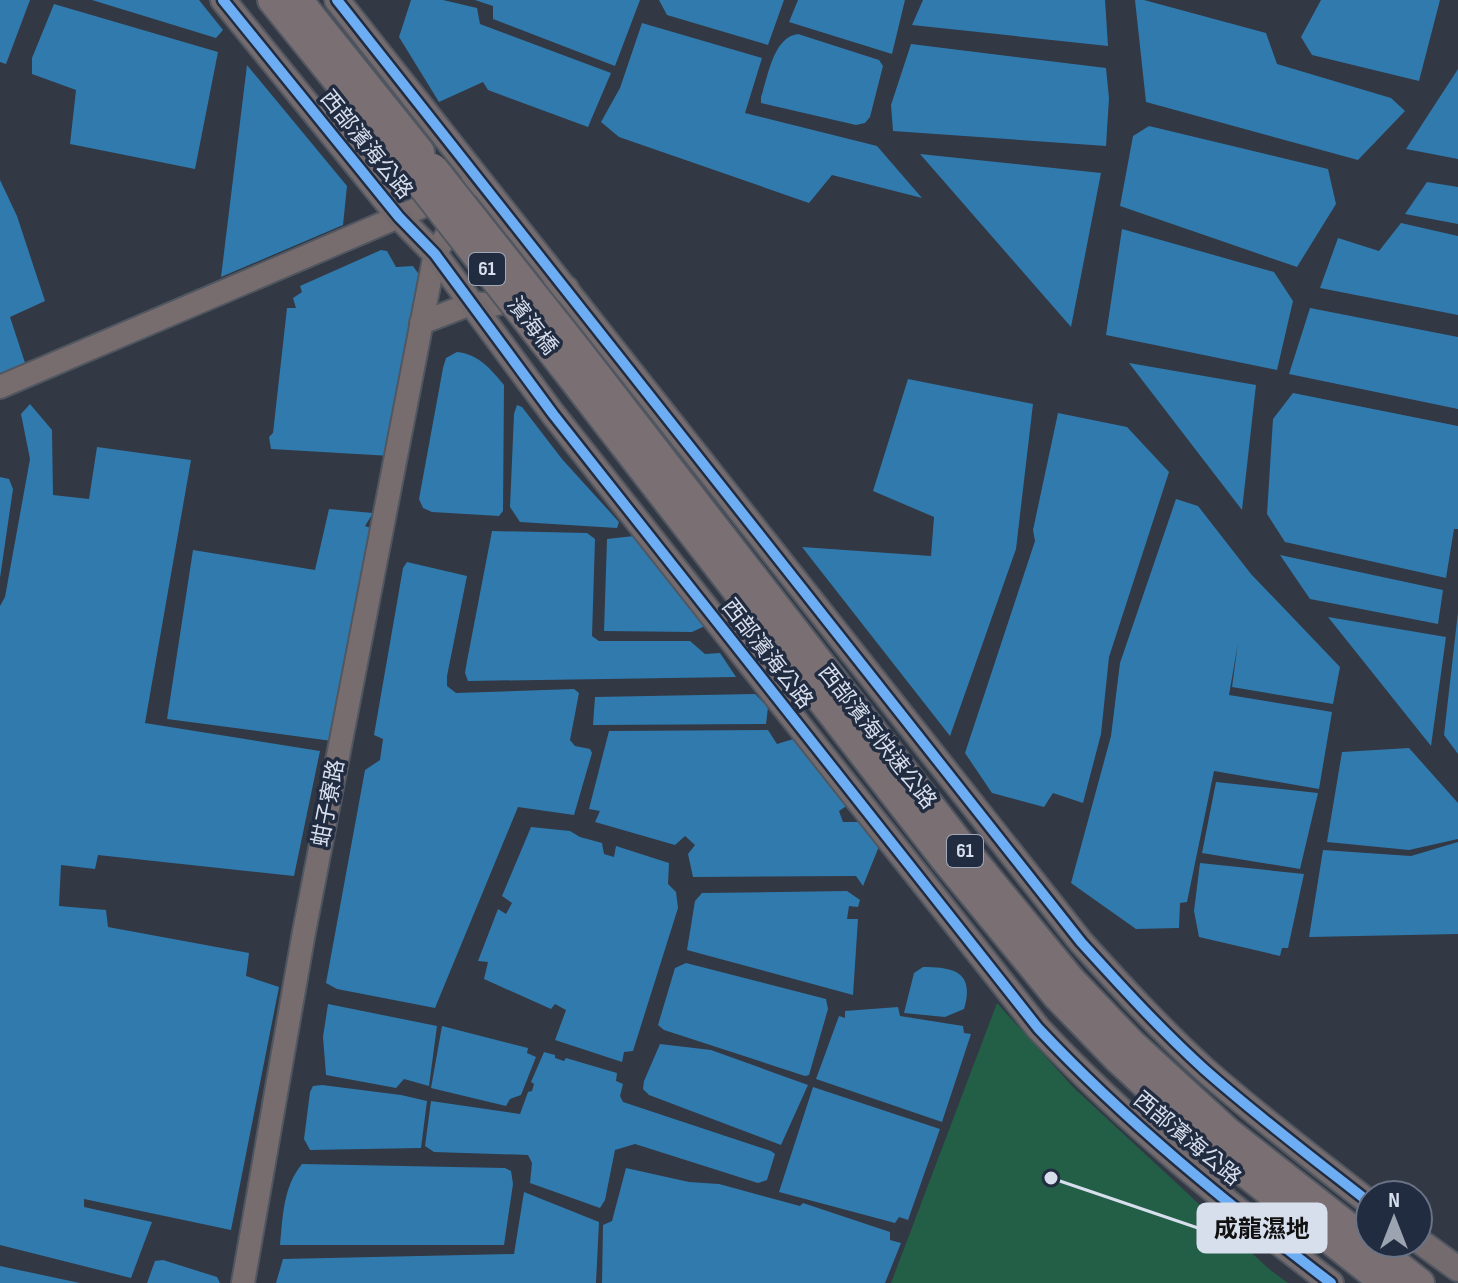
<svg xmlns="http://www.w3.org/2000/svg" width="1458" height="1283" viewBox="0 0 1458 1283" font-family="'Sofia Sans Condensed','Noto Sans TC',sans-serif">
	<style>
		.green { fill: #235e46 }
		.water { fill: #317aad }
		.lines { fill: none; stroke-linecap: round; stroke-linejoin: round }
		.secondary-casing { stroke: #515761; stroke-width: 26 }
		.primary-casing { stroke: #515761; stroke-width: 28 }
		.highway-casing { stroke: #515761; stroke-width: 32 }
		.secondary { stroke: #786d6e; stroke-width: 22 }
		.primary { stroke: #746b6e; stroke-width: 24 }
		.highway { stroke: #7a7074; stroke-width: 28 }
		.highway-bridge-casing { stroke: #515761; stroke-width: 32; stroke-linecap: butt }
		.highway-bridge { stroke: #7a7074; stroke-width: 28 }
		.cycleway-casing { stroke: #212c41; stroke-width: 15 }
		.cycleway { stroke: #6dadf4; stroke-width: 10 }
		.labels { text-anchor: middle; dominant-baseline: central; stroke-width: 7; stroke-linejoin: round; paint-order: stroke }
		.shield { fill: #212c41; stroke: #a0a9b9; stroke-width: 2 }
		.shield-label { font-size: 20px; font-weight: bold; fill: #d7deec }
		.street-label { font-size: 22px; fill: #d7deec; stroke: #212c41 }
		.leader { fill: none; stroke: #d7deec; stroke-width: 3 }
		.callout-dot { fill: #d7deec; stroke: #212c41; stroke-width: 3 }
		.callout { fill: #d7deec; stroke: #d7deec; stroke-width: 3 }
		.callout-label { font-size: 24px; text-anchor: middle; font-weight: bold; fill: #111 }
	</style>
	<rect width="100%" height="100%" fill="#323844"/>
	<path class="green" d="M997 1003 1074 1088 1269 1269 1288 1283H891Z"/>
	<path class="water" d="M0 0H30L6 64 0 62Z
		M92 0H199L223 30 216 38Z
		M411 0H443L477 8 480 24 611 73 588 127 488 90 483 82 439 102 399 37Z
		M475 0H640L615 66 493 19V6Z
		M659 0H784L768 45 667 15Z
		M798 0H905L892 54 789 22Z
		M923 0H1105L1108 46 912 25Z
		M1135 0H1144L1266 33 1277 64 1391 98 1405 111 1358 160 1146 102Z
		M1321 0H1440L1419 81 1312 55 1301 37Z
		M54 4 218 52 195 169 70 144 76 90 32 74V58Z
		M642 23 762 58 745 113 877 146 922 198 832 175 809 203 619 137 601 122 620 88Z
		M798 34 879 60 883 66 870 117 865 123 856 125 761 103V97C768 77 773 37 798 34Z
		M911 44 1106 68 1109 98 1106 146 893 131 891 105Z
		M247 65 347 186 343 225 221 277Z
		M1458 69V159L1406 149Z
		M1149 126 1328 169 1336 204 1297 267 1120 206 1133 136Z
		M920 154 1101 173 1071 327Z
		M0 180 17 216 45 301 10 317 29 375 0 384Z
		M1427 182 1458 187V224L1405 214Z
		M1401 223 1458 236V315L1320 288 1338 238 1379 251Z
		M1122 229 1274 272 1293 301 1277 370 1106 335Z
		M381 250 387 251 396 267 413 266 420 276 391 456 271 449 269 437 273 433 287 308H296L293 298 302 292 300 286Z
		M1310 308 1458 337V409L1289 374Z
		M457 352C478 354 491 369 504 385L503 511 499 516 432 512 423 508 419 499 443 368 446 358Z
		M1129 363 1256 385 1242 510Z
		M908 379 1033 404 1016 549 950 736 802 547 931 556 934 517 873 491Z
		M1293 393 1458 426V529H1454L1446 578 1285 542 1267 514 1273 419Z
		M30 404 52 430 53 495 89 499 97 447 191 460 145 723 320 751 294 876 98 855 95 869 61 865 59 906 106 910 108 927 249 953 246 976 279 987 231 1230 84 1199V1207L152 1222 131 1278 0 1245V606L5 597 30 459 21 414Z
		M517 405 522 407 562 459 619 522 617 528 520 522 510 507 514 414Z
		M1058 413 1127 427 1169 472 1109 657 1101 734 1083 803 1053 793 1044 807 992 793 965 753 1035 541 1033 530Z
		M0 477 9 479 13 489 0 578Z
		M1176 499 1198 506 1251 574 1340 667 1333 704 1232 687 1238 643 1229 695 1332 712 1319 789 1214 771 1187 902 1180 903 1179 928 1136 929 1071 883 1111 736 1120 663Z
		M329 509 373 513 365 526 376 530 332 741 167 719 193 550 315 570Z
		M492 531 587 533 595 539 592 636 599 641H690L705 654 720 653 736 677 468 681 465 673 467 661Z
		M634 536 705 626 692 632 604 631 607 539Z
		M1280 555 1443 590 1438 624 1310 599Z
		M407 562 467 576 447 676V686L456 693 574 689 579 693 570 740 575 746 590 749 592 753 574 815 518 807 435 1008 337 989 326 983 365 770 380 760 383 739 374 735 403 568Z
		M1458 612V754L1444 735Z
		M1328 617 1446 637 1431 746Z
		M755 694 768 707 766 724 593 725 595 697Z
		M768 730 777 744 800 737 848 805 839 811 843 822H860L882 839 863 886 856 876 693 877 688 854 695 845 685 836 675 845 595 822 600 811 589 809 609 731Z
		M1409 748 1458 803V839L1409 850 1327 842 1342 752Z
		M1216 782 1318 793 1300 869 1202 853Z
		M531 827 570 831 580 837 602 843 604 854 614 857 616 846 669 863 668 884 676 892 678 908 633 1051 624 1052 622 1062 555 1040 566 1010 555 1004 551 1009 484 979 488 962 478 961 498 909 506 914 512 903 502 896Z
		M1458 842V934L1309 937 1323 850 1411 856Z
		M1200 863 1304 874 1288 948H1282L1280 956 1199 937 1194 911Z
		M847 891 860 900 858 907 849 906 847 919H858L853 995 687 950 695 901 702 893Z
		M686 963 826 999 828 1009 809 1075 805 1076 664 1030 658 1025 675 968Z
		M923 967C954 967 975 972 964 1009L945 1017 904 1013 914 973Z
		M328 1004 437 1026 429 1086 404 1079 396 1088 326 1075 323 1037Z
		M898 1007 900 1016 963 1026 964 1033 971 1034 942 1122 816 1079 839 1016 845 1018V1011Z
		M442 1026 528 1048 527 1053 536 1057 521 1095 510 1099 506 1106 431 1088Z
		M660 1044 711 1050 808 1085 781 1145 649 1095 643 1089 644 1081Z
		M544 1052 555 1055V1058L564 1061 566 1058 617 1073 616 1081 623 1084 620 1096 623 1102 771 1151 775 1154 767 1180 758 1183 635 1144 615 1150 605 1200 600 1208 530 1183 532 1163 528 1155 434 1152 425 1146 431 1101 520 1114 528 1092 532 1091 534 1084 531 1082Z
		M322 1085 401 1095 427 1101 421 1148 310 1150 304 1139 310 1092 313 1086Z
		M813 1087 940 1129 908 1220 899 1217 895 1223 779 1192Z
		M302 1164 505 1168 511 1171 513 1184 504 1245H280C283 1216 283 1187 302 1164Z
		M626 1168 689 1182 719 1184 800 1206 803 1203 890 1232V1240L901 1243 885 1283H602L603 1225 612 1221Z
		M524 1192 599 1222 596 1283H276L283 1259 514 1254Z
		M163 1260 217 1277 220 1283H147L155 1261Z
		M0 1266 80 1283H0Z"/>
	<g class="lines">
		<g class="secondary-casing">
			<path id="secondary" d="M421 323 473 303 492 305 567 288
				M0 387 480 182
				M243 1283 304 932 435 254 460 213"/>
		</g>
		<g class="primary-casing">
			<path id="primary" d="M223 0 399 217 435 254 553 414 1038 1028C1126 1122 1229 1205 1331 1283
				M337 0 1081 942C1120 985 1160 1029 1204 1069 1257 1116 1314 1159 1370 1203
				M1418 1240 1458 1269"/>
		</g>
		<g class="highway-casing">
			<path id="highway" d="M272 0 412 173
				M298 0 420 152
				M579 352 959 843 1071 980 1131 1043 1228 1132 1420 1283
				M563 366 943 857 1057 996 1118 1059 1214 1148 1385 1283"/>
		</g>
		<use href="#secondary" class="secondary"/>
		<use href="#primary" class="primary"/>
		<use href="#highway" class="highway"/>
		<g class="highway-bridge-casing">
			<path id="highway-bridge" d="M433 168 579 352
				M412 173 563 366"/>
		</g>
		<use href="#highway-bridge" class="highway-bridge"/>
		<g class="cycleway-casing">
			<path id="cycleway" d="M223 0 399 217 435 254 553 414 1038 1028C1126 1122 1229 1205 1331 1283
				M337 0 1081 942C1120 985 1160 1029 1204 1069 1257 1116 1314 1159 1370 1203"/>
		</g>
		<use href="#cycleway" class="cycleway"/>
	</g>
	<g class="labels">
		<g class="shield">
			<rect x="469" y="253" width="36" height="32" rx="6"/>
			<rect x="947" y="835" width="36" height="32" rx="6"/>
		</g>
		<g class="shield-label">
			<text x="487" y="269">61</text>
			<text x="965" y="851">61</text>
		</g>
		<g class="street-label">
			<text transform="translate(366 145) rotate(51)">西部濱海公路</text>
			<text transform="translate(532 326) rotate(52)">濱海橋</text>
			<text transform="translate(767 654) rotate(52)">西部濱海公路</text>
			<text transform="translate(877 737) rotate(52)">西部濱海快速公路</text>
			<text transform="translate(329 803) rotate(-79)">蚶子寮路</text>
			<text transform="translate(1187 1139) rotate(40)">西部濱海公路</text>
		</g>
	</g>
	<path class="leader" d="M1051 1178L1198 1228"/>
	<circle class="callout-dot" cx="1051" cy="1178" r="8"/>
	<rect class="callout" x="1198" y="1204" width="128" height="48" rx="8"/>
	<g class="callout-label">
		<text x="1262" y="1237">成龍濕地</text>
	</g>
	<g transform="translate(1394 1219)"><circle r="38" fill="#212c41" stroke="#6a7385" stroke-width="2"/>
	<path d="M0-6L14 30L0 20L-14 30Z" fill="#9da4b1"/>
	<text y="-12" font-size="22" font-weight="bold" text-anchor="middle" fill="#d7deec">N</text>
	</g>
</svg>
